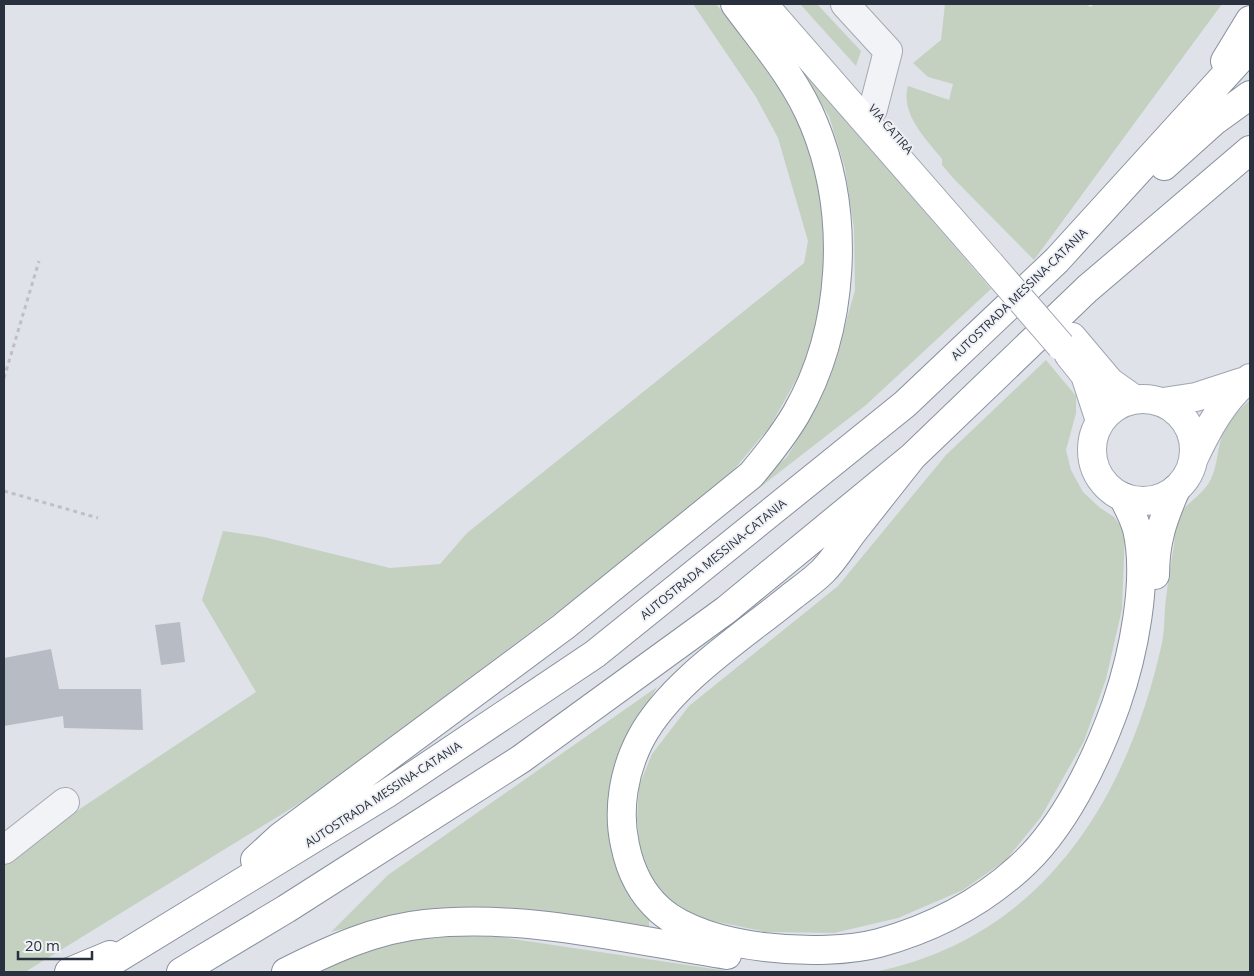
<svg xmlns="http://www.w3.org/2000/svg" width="1254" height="976" viewBox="0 0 1254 976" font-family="'Open Sans',sans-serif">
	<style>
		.green { fill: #c4d1c1 }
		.building { fill: #b7bbc4 }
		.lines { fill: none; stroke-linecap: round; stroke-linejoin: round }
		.minor-casing { stroke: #a5a9b2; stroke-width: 30 }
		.major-casing { stroke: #9fa6b3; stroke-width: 30 }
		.highway-casing { stroke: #878f9e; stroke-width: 30 }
		.path { stroke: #bec0c6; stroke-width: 3; stroke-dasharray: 4 4; stroke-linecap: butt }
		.minor { stroke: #f2f3f6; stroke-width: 28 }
		.major { stroke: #fff; stroke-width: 28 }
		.highway { stroke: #fff; stroke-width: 28 }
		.major-bridge-casing { stroke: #9fa6b3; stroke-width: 30; stroke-linecap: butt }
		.major-bridge { stroke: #fff; stroke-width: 28 }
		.labels { text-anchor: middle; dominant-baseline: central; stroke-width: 4; stroke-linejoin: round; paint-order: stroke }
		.street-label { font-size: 12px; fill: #29303e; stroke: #eff1f5 }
	</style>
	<rect width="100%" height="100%" fill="#dfe2e8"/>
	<path class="green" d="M693 4H716L774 77 795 113 812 152 823 201 825 246 820 307 806 362 771 425 732 472 579 596 313 795 25 972H4V865L30 842 256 692 202 600 223 531 264 537 390 568 440 564 467 533 804 263 808 241 778 138 756 97Z
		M800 4H817L861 51 856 66Z
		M945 4H1085L1091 7 1094 4H1222L1034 260 953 178 942 165V159C926 139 900 114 908 86L949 100 953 84 928 77 913 63 941 40Z
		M793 59 991 289 866 405 682 548 787 457 811 417 835 361 855 290 854 229 845 168 829 116Z
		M1046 360 1076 396V413L1066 450 1071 470 1083 492 1099 507 1114 517 1125 532 1122 609 1106 679 1084 741 1041 817 1006 860 963 890 898 918 834 933 766 932 708 920 677 907 655 884 641 856 637 819 639 786 652 754 689 706 838 586 946 455Z
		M1250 400V972H874C1042 938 1127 801 1162 643 1165 628 1164 613 1166 598 1168 580 1171 563 1174 545 1175 537 1174 526 1177 519 1184 503 1202 497 1211 479 1217 467 1217 452 1221 439 1226 423 1238 411 1250 400Z
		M657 687C627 738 599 787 612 847 615 862 621 881 629 894 634 902 643 909 649 917V930L394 916 331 932 388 875Z
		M445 936 500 937 734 972H314L351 956 400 940Z"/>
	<path class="building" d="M180 622 185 662 161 665 155 625Z
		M51 649 59 689H141L143 730 64 728 63 716 4 726V658Z"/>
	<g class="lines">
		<g class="minor-casing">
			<path id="minor" d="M845 4 888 51 873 109
				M4 850 65 802"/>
		</g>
		<g class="major-casing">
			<path id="major" d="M763 4 990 264
				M1072 337 1110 382 1134 399
				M1069 355 1085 375 1100 421
				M1092 450a51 51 0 1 1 102 0a51 51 0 1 1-102 0Z
				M1163 402 1196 397 1242 382
				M1193 460C1207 430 1224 398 1250 378"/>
		</g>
		<g class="highway-casing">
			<path id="highway" d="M1225 61 1250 20
				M1164 166 1213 122 1250 95
				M912 457C892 482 872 508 852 533 843 545 834 560 823 571 813 581 801 589 791 597 742 637 671 682 641 738 624 770 617 809 625 845 630 870 641 893 660 910 705 950 822 958 879 943 930 929 979 904 1018 869 1063 830 1096 761 1116 705 1133 656 1149 580 1137 529 1134 518 1128 507 1123 497
				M1155 575C1155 541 1163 519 1176 489
				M255 860 280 837 563 627 751 475C767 456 783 436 796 414 845 329 851 214 814 124 796 79 763 42 735 4
				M69 972 110 955
				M95 972 386 794 595 654 905 404 1057 260 1250 48
				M181 972 286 909 521 759 726 610 912 457 1087 289 1250 150
				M286 972C330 950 375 929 425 924 522 913 632 940 727 955"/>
		</g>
		<path class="path" d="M4 378 39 261
			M4 491 98 518"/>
		<use href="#minor" class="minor"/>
		<use href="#major" class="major"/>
		<use href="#highway" class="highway"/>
		<g class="major-bridge-casing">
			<path id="major-bridge" d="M990 264 1061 346"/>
		</g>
		<use href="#major-bridge" class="major-bridge"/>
	</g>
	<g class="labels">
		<g class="street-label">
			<text transform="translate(891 129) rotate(49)">VIA CATIRA</text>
			<text transform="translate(1019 294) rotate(-44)">AUTOSTRADA MESSINA-CATANIA</text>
			<text transform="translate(713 559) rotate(-39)">AUTOSTRADA MESSINA-CATANIA</text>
			<text transform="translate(383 794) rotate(-33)">AUTOSTRADA MESSINA-CATANIA</text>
		</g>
	</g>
	<rect width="1254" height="976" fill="none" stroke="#29303e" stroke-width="10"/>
	<path d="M18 951v8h74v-8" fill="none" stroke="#29303e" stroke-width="2.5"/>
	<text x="25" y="951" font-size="15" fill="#29303e" stroke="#eff1f5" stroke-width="4" paint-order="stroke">20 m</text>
</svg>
